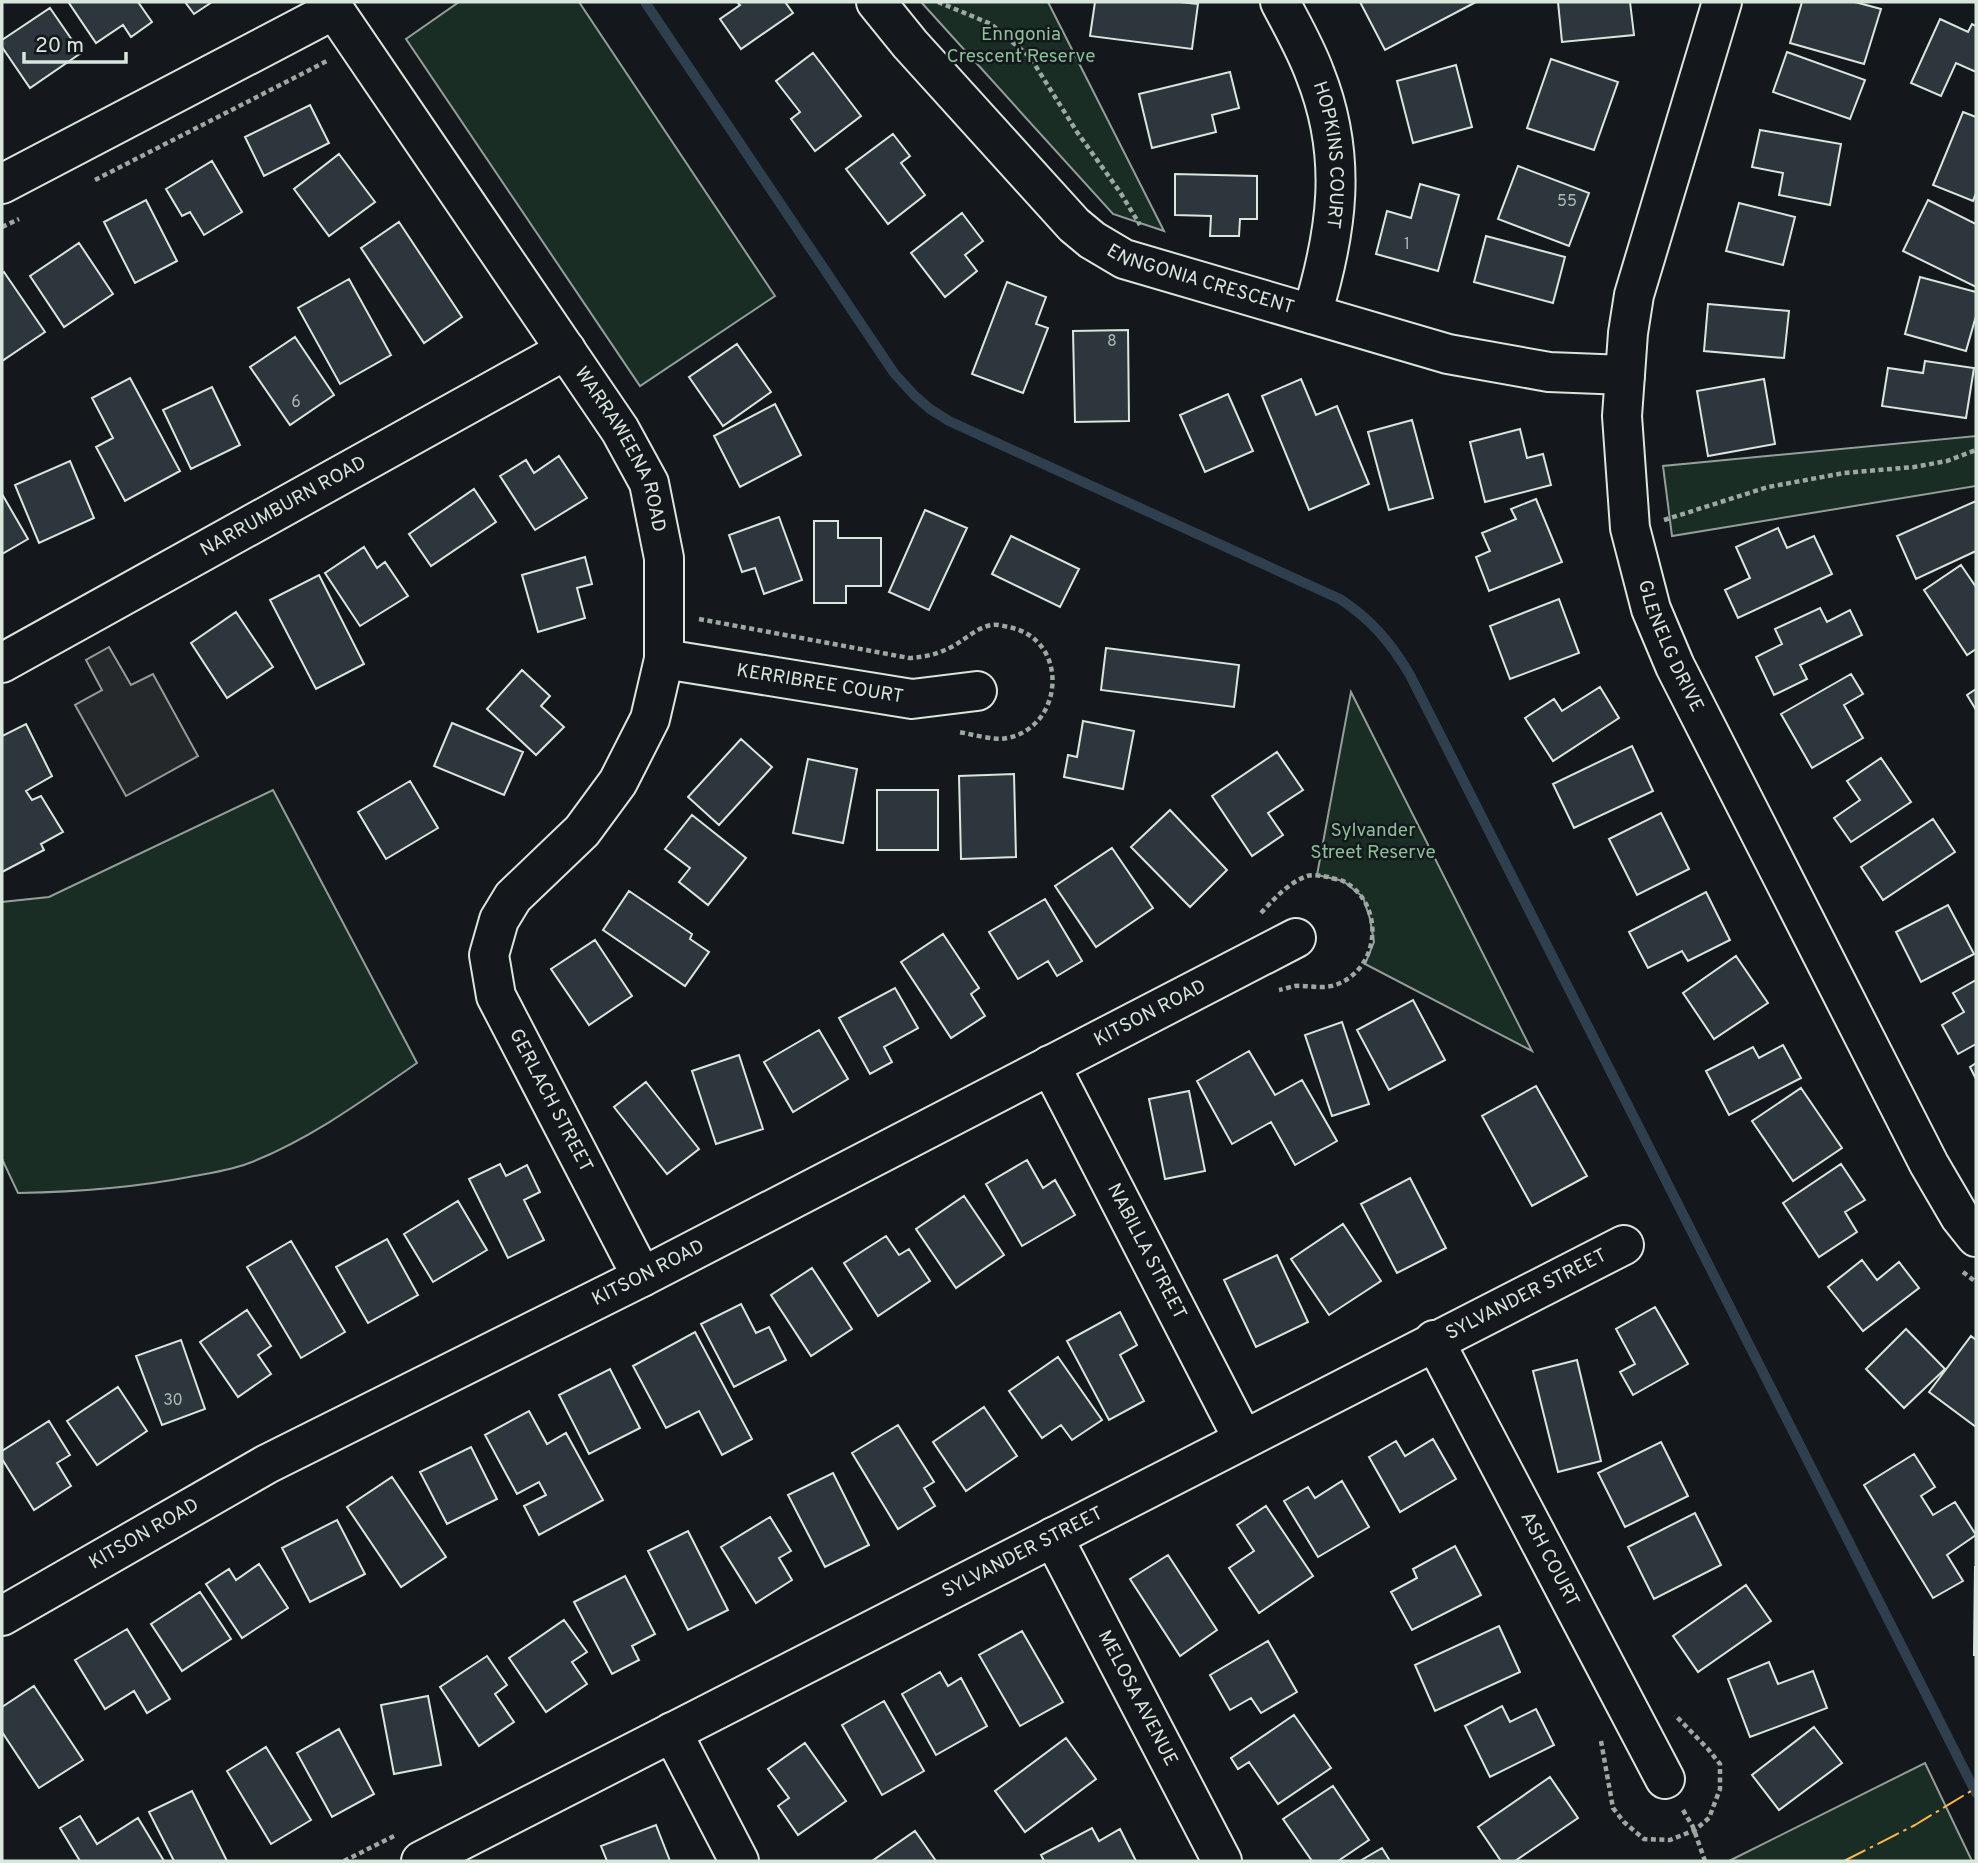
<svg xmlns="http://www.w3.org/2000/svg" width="1978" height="1863" viewBox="0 0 1978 1863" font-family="Overpass,sans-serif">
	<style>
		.green { fill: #1a2d24; stroke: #939e99; stroke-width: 2 }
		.parking { fill: #24282b; stroke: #939e99; stroke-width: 2 }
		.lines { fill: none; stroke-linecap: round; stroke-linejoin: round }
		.stream { stroke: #2f3f4d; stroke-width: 10 }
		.building { fill: #2c363c; stroke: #d8e6dc; stroke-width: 2 }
		.minor-casing { stroke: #d8e6dc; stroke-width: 42 }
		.path { stroke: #9da8a2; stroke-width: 4.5; stroke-dasharray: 5 3.5; stroke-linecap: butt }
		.minor { stroke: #14181c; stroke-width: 38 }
		.power { stroke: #ffb74d; stroke-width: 2; stroke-dasharray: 24 5 3.5 5; stroke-linecap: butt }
		.labels { text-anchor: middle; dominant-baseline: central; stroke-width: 5; stroke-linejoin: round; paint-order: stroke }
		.number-label { font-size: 16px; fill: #adbab4 }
		.park-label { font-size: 19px; fill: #8ac095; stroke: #14181c }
		.street-label { font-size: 19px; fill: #d8e6dc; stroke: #14181c }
	</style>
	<rect width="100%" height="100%" fill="#14181c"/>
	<path class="green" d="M459 2H579L775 296 640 386 406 39Z
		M921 2H1048L1164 231 1113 214Z
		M1976 436V486L1672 536 1663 466Z
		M1351 692 1532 1051 1365 964 1374 942 1370 919 1363 897 1343 881 1317 875Z
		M273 790 417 1063C365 1099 312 1138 252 1162 233 1170 210 1173 189 1177 132 1188 76 1192 18 1193L2 1159V902L49 897Z
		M1925 1763 1972 1861H1729Z"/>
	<path class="parking" d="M109 647 131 685 153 674 198 756 126 796 75 705 102 690 86 660Z"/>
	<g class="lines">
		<path class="stream" d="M645 2 894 373 915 396 930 409 949 421 1340 599C1372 620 1391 643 1410 675L1976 1793"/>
	</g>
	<path class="building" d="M70 2H138L152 22 131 37 123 25 96 43 69 3Z
		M185 2H212L194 14Z
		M737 2H785L793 13 741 49 720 19 740 5Z
		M1095 2H1180L1198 4 1192 49 1090 36Z
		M1360 2H1476L1385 50Z
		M1558 2H1630L1634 35 1562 42Z
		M1802 2H1855L1881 9 1864 64 1790 43Z
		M50 8 81 53 30 88 2 47V40Z
		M1940 19 1968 32 1972 24 1976 26V72L1956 63 1941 96 1911 83Z
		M1787 52 1865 80 1850 119 1773 92Z
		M813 53 861 116 815 151 791 119 800 112 776 81Z
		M1551 59 1618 82 1594 150 1527 128Z
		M1456 65 1472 127 1413 143 1397 81Z
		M1230 72 1239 108 1212 115 1216 132 1152 148 1139 94Z
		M310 105 329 143 264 176 245 137Z
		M1963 112 1976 117V193L1973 201 1933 185Z
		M1760 130 1841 144 1830 205 1779 195 1783 173 1752 167Z
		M893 134 910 156 901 163 925 195 888 224 846 169Z
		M339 154 375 202 329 236 294 189Z
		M212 161 242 212 204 235 190 212 182 216 166 189Z
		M1518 166 1589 193 1569 246 1498 219Z
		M1175 174 1257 176V219H1240L1239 236H1210L1211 216 1175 215Z
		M1420 184 1459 195 1438 271 1376 254 1387 211 1411 218Z
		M146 200 177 261 135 283 104 222Z
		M1928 200 1976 224V287L1903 251Z
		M1739 203 1795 217 1783 265 1726 251Z
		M962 213 983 241 965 255 977 271 945 297 911 253Z
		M399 222 462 317 424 343 361 248Z
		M1486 236 1565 257 1553 303 1474 282Z
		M79 243 113 294 64 327 30 276Z
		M4 272 45 332 2 361V273Z
		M1920 277 1976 292V316L1966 351 1905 334Z
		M349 279 391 355 340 384 298 308Z
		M1007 282 1046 297 1036 324 1048 328 1023 393 972 374Z
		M1708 304 1789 311 1784 358 1704 351Z
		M1128 330 1129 421 1075 422 1073 331Z
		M295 337 334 395 290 425 250 367Z
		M737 344 771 392 723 426 689 377Z
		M1925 361 1974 368 1966 418 1882 406 1888 368 1923 373Z
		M130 378 180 471 125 501 96 447 113 438 92 398Z
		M1301 379 1316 415 1337 406 1369 484 1309 510 1262 396Z
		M1764 379 1775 444 1708 456 1697 391Z
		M212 387 240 445 191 469 163 410Z
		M1228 394 1253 451 1205 472 1180 415Z
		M775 404 801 455 740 487 714 436Z
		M1412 420 1433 498 1389 510 1368 432Z
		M1520 429 1527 458 1543 454 1551 485 1485 502 1470 442Z
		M559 456 587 498 535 530 500 476 526 460 534 473Z
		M70 461 94 518 39 543 15 485Z
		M474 489 496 522 431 566 409 534Z
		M2 494 28 539 2 554Z
		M1536 499 1562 562 1489 591 1476 557 1490 551 1482 533 1516 519 1511 509Z
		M1976 501V551L1916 579 1897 536Z
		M925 510 967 528 929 610 889 592Z
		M779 517 802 580 764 594 755 568 742 572 729 535Z
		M814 521H838V538H881V586H846V603H814Z
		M1778 528 1787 548 1814 536 1832 574 1738 618 1725 590 1750 578 1736 547Z
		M1011 536 1079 569 1060 607 992 574Z
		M364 547 377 568 385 562 408 596 360 626 325 573Z
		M585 557 592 584 577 588 585 618 538 632 522 575Z
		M1961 565 1976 587V649L1967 655 1924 590Z
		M319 575 364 664 316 689 270 600Z
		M1559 599 1579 653 1510 679 1490 626Z
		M1820 608 1827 622 1850 610 1862 635 1800 665 1807 679 1774 695 1756 657 1782 644 1775 629Z
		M236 612 273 667 227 698 191 643Z
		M1106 648 1239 665 1234 707 1101 690Z
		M522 670 550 696 541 706 564 727 536 755 487 709Z
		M1851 674 1863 694 1844 705 1863 738 1812 768 1781 714Z
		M1600 687 1619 718 1553 761 1525 718 1554 699 1562 711Z
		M1976 689V710L1967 695Z
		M1083 721 1134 731 1123 789 1064 777 1068 755 1077 757Z
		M452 723 523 752 504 795 434 766Z
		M26 724 52 776 26 791 32 800 41 796 63 832 41 844 44 850 2 872V736Z
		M741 739 772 767 719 825 688 797Z
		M1632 746 1653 791 1574 828 1553 784Z
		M1277 752 1303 790 1268 813 1283 835 1252 856 1212 796Z
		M1881 758 1911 802 1851 842 1834 818 1860 800 1847 781Z
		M808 759 857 769 843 843 793 833Z
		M1014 774 1016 857 961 859 959 776Z
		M410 781 438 828 386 859 358 812Z
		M877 790H938V850H877Z
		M1170 810 1227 870 1190 907 1131 847Z
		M1661 813 1689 869 1637 895 1609 839Z
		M692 815 746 858 708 905 679 882 690 868 665 849Z
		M1933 819 1955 852 1883 900 1861 867Z
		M1112 848 1153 908 1096 947 1055 886Z
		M629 891 692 934 690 939 709 952 685 986 603 930Z
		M1706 892 1730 940 1688 961 1682 951 1648 968 1629 932Z
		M1045 899 1082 961 1057 976 1048 961 1018 979 989 932Z
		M1948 905 1974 954 1921 982 1896 932Z
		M943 934 979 988 971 994 985 1016 951 1038 901 962Z
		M595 940 632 996 589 1025 551 969Z
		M1736 956 1768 1003 1714 1039 1683 993Z
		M1976 980V1044L1958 1054 1942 1025 1964 1012 1953 993Z
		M895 988 918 1028 884 1047 892 1062 870 1074 839 1018Z
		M1413 1000 1445 1060 1389 1090 1357 1030Z
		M1342 1022 1369 1104 1332 1116 1305 1035Z
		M819 1030 848 1079 793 1112 764 1062Z
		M1783 1045 1801 1078 1729 1115 1706 1071 1753 1047 1759 1058Z
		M1249 1051 1275 1095 1302 1080 1337 1141 1295 1165 1271 1122 1232 1144 1197 1081Z
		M739 1055 763 1129 716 1144 692 1071Z
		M1976 1063V1079L1970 1067Z
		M646 1082 699 1149 667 1174 614 1107Z
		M1536 1086 1587 1176 1532 1206 1482 1116Z
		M1801 1088 1842 1148 1793 1181 1752 1121Z
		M1189 1091 1205 1171 1165 1179 1149 1099Z
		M1027 1160 1043 1188 1055 1180 1075 1215 1022 1246 986 1184Z
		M500 1164 506 1176 527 1165 540 1192 524 1200 544 1240 508 1258 469 1179Z
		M1841 1164 1865 1200 1845 1212 1857 1232 1819 1257 1783 1203Z
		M1410 1178 1446 1248 1397 1273 1361 1204Z
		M964 1196 1004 1255 956 1288 916 1229Z
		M458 1201 487 1250 433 1282 404 1234Z
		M1343 1224 1381 1281 1329 1315 1291 1259Z
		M886 1236 899 1255 909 1249 930 1281 878 1316 844 1263Z
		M387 1239 418 1295 368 1323 336 1267Z
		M291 1241 345 1332 301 1358 247 1267Z
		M1277 1255 1308 1322 1256 1347 1224 1280Z
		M1862 1260 1877 1280 1899 1262 1919 1288 1863 1331 1828 1287Z
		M812 1268 852 1329 811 1356 771 1295Z
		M741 1304 756 1333 769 1327 786 1360 734 1387 701 1324Z
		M1655 1307 1688 1364 1633 1395 1620 1372 1635 1364 1616 1329Z
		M247 1310 271 1346 258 1355 271 1374 238 1397 200 1342Z
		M1120 1312 1137 1345 1120 1355 1144 1401 1109 1420 1067 1341Z
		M1906 1329 1945 1369 1904 1408 1866 1369Z
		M695 1332 752 1439 722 1455 699 1411 666 1428 633 1366Z
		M1971 1336 1976 1340V1427L1929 1392Z
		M181 1340 205 1409 162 1425 136 1356Z
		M1058 1357 1102 1420 1072 1440 1061 1425 1042 1438 1009 1391Z
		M1577 1360 1601 1461 1558 1472 1533 1371Z
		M610 1369 640 1428 589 1454 559 1395Z
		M118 1387 147 1431 97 1465 67 1421Z
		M984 1407 1017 1456 966 1491 933 1442Z
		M529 1411 547 1444 566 1433 603 1500 539 1535 524 1506 546 1495 539 1482 517 1494 485 1435Z
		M49 1421 70 1455 57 1463 71 1486 34 1510 2 1459V1451Z
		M898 1425 934 1482 924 1488 935 1506 898 1529 852 1453Z
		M1433 1439 1456 1479 1400 1512 1369 1457 1396 1441 1405 1456Z
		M1661 1442 1688 1496 1625 1527 1598 1473Z
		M471 1447 497 1499 447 1524 420 1472Z
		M1914 1454 1935 1487 1921 1496 1933 1515 1955 1502 1976 1535 1947 1555 1963 1581 1933 1598 1864 1485Z
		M833 1473 869 1545 825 1567 788 1495Z
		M392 1477 446 1557 401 1587 347 1507Z
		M1342 1481 1369 1527 1318 1557 1284 1501 1308 1487 1315 1498Z
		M1266 1506 1313 1576 1259 1613 1229 1568 1254 1551 1237 1525Z
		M1695 1513 1721 1565 1654 1599 1628 1547Z
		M770 1517 791 1551 779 1558 792 1580 756 1603 721 1547Z
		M337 1520 365 1574 310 1602 282 1548Z
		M688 1531 728 1610 688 1630 648 1551Z
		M1455 1546 1481 1595 1412 1630 1391 1592 1417 1578 1413 1569Z
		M1168 1555 1217 1630 1180 1656 1130 1579Z
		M259 1564 288 1608 242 1638 206 1584 229 1569 236 1580Z
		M1975 1567H1976V1655H1974Z
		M625 1576 655 1634 632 1646 639 1660 612 1674 574 1602Z
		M1746 1585 1771 1621 1698 1672 1673 1636Z
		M200 1592 231 1639 182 1671 151 1624Z
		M564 1620 587 1652 572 1662 587 1684 546 1712 509 1658Z
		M1499 1626 1520 1672 1435 1711 1415 1665Z
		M127 1629 170 1699 147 1713 134 1691 105 1709 75 1660Z
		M1022 1631 1063 1702 1020 1726 979 1655Z
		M1268 1641 1297 1692 1261 1713 1251 1698 1230 1710 1210 1675Z
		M487 1656 507 1685 495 1694 514 1722 479 1746 440 1687Z
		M1769 1662 1778 1684 1813 1671 1827 1708 1750 1737 1728 1679Z
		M940 1672 948 1686 961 1678 987 1726 936 1755 902 1694Z
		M34 1686 83 1760 39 1788 2 1732V1707Z
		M428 1696 441 1765 394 1774 381 1705Z
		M884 1701 924 1771 882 1795 842 1725Z
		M1502 1706 1510 1722 1536 1709 1554 1745 1490 1777 1465 1726Z
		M1294 1715 1331 1768 1278 1804 1249 1762 1238 1769 1231 1758Z
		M1814 1727 1842 1763 1779 1810 1752 1775Z
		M339 1729 374 1794 332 1817 297 1753Z
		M1066 1738 1096 1779 1025 1832 995 1791Z
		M805 1743 846 1801 798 1835 778 1806 789 1798 768 1769Z
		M266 1747 311 1820 271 1844 227 1771Z
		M1550 1777 1578 1818 1515 1861H1501L1478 1827Z
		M1333 1786 1369 1840 1338 1861H1312L1283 1819Z
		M192 1791 227 1861H174L149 1812Z
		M80 1816 97 1844 138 1818 164 1861H80L60 1828Z
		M656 1825 670 1861H607L601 1846Z
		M1092 1828 1099 1841 1120 1829 1136 1861H1044L1041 1855Z
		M915 1831 936 1861H872Z
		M1382 1848 1390 1861H1360Z"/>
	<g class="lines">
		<g class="minor-casing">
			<g id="minor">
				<path id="s1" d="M329 2 620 430 649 483 664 558V659L650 719 618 782 582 831 513 897 499 920 489 955 496 996 642 1277"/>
				<path id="s2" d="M876 2 910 44 1074 225 1092 240 1124 259 1448 354 1549 372 1625 375"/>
				<path id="s3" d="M1280 2C1292 25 1306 49 1315 74 1348 157 1337 232 1312 314"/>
				<path id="s4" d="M1722 2 1634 295 1628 333 1622 416 1630 528 1651 609 1675 666 1929 1164 1960 1217 1976 1237"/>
				<path d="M2 184 334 10"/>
				<path id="s5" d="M664 659 912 699 977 691"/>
				<path id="s6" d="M2 663 566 350"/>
				<path id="s7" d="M1050 1065 1243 1439"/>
				<path id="s8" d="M1434 1340 1665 1779"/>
				<path id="s9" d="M1053 1537 1222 1861"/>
				<path id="s10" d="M2 1616 267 1464 642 1277 1296 938"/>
				<path d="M672 1732 739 1861"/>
				<path id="s11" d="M421 1861 1624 1245"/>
			</g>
		</g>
		<path class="path" d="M938 2 991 24 1030 57 1077 132 1120 192 1140 225
			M95 180 327 61
			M2 227 19 219
			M1664 520 1768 487 1844 473 1914 467 1947 461 1976 450
			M699 619 909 658C926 657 939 654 955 645 967 638 978 627 992 625 997 624 1004 626 1008 627 1070 638 1065 727 1007 738 995 741 971 734 959 732
			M1261 913C1274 899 1288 883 1307 876 1314 874 1321 876 1328 877 1332 879 1339 879 1343 881 1384 902 1382 966 1338 984 1323 990 1309 985 1295 986 1290 987 1284 989 1279 990
			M1963 1272 1976 1282
			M1601 1741 1613 1808 1624 1822 1644 1839 1670 1840 1695 1830 1709 1818 1720 1789V1764L1708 1749 1675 1715
			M1683 1810 1693 1827 1705 1861
			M344 1861 394 1836"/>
		<use href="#minor" class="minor"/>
		<path class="power" d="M1844 1861 1915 1825 1976 1788"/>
	</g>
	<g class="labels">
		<g class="number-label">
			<text x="1567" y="202">55</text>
			<text x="1407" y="245">1</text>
			<text x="1112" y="342">8</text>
			<text x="296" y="403">6</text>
			<text x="173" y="1401">30</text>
		</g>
		<g class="park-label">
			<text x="1021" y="35">Enngonia<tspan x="1021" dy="22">Crescent Reserve</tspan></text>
			<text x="1373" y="831">Sylvander<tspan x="1373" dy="22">Street Reserve</tspan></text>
		</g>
		<g class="street-label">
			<text stroke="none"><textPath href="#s3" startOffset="163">HOPKINS COURT</textPath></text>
			<text stroke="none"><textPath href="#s2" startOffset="438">ENNGONIA CRESCENT</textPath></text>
			<text stroke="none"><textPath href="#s1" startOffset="536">WARRAWEENA ROAD</textPath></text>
			<text stroke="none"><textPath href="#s6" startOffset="322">NARRUMBURN ROAD</textPath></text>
			<text stroke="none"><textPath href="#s4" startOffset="665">GLENELG DRIVE</textPath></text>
			<text stroke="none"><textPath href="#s5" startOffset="158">KERRIBREE COURT</textPath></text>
			<text stroke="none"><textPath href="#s10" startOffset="1297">KITSON ROAD</textPath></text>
			<text stroke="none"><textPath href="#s1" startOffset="1267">GERLACH STREET</textPath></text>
			<text stroke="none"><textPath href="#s7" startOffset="210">NABILLA STREET</textPath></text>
			<text stroke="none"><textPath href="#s10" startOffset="732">KITSON ROAD</textPath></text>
			<text stroke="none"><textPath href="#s11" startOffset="1242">SYLVANDER STREET</textPath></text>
			<text stroke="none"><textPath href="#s10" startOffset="164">KITSON ROAD</textPath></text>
			<text stroke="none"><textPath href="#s11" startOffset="676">SYLVANDER STREET</textPath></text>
			<text stroke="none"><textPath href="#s8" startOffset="248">ASH COURT</textPath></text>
			<text stroke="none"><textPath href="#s9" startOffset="182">MELOSA AVENUE</textPath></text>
		</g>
	</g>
	<rect width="1978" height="1863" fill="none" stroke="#d8e6dc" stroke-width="7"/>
	<path d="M24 52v10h102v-10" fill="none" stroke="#d8e6dc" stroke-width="3.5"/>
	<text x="35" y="52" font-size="21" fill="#d8e6dc" stroke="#14181c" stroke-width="5" paint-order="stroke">20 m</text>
</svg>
